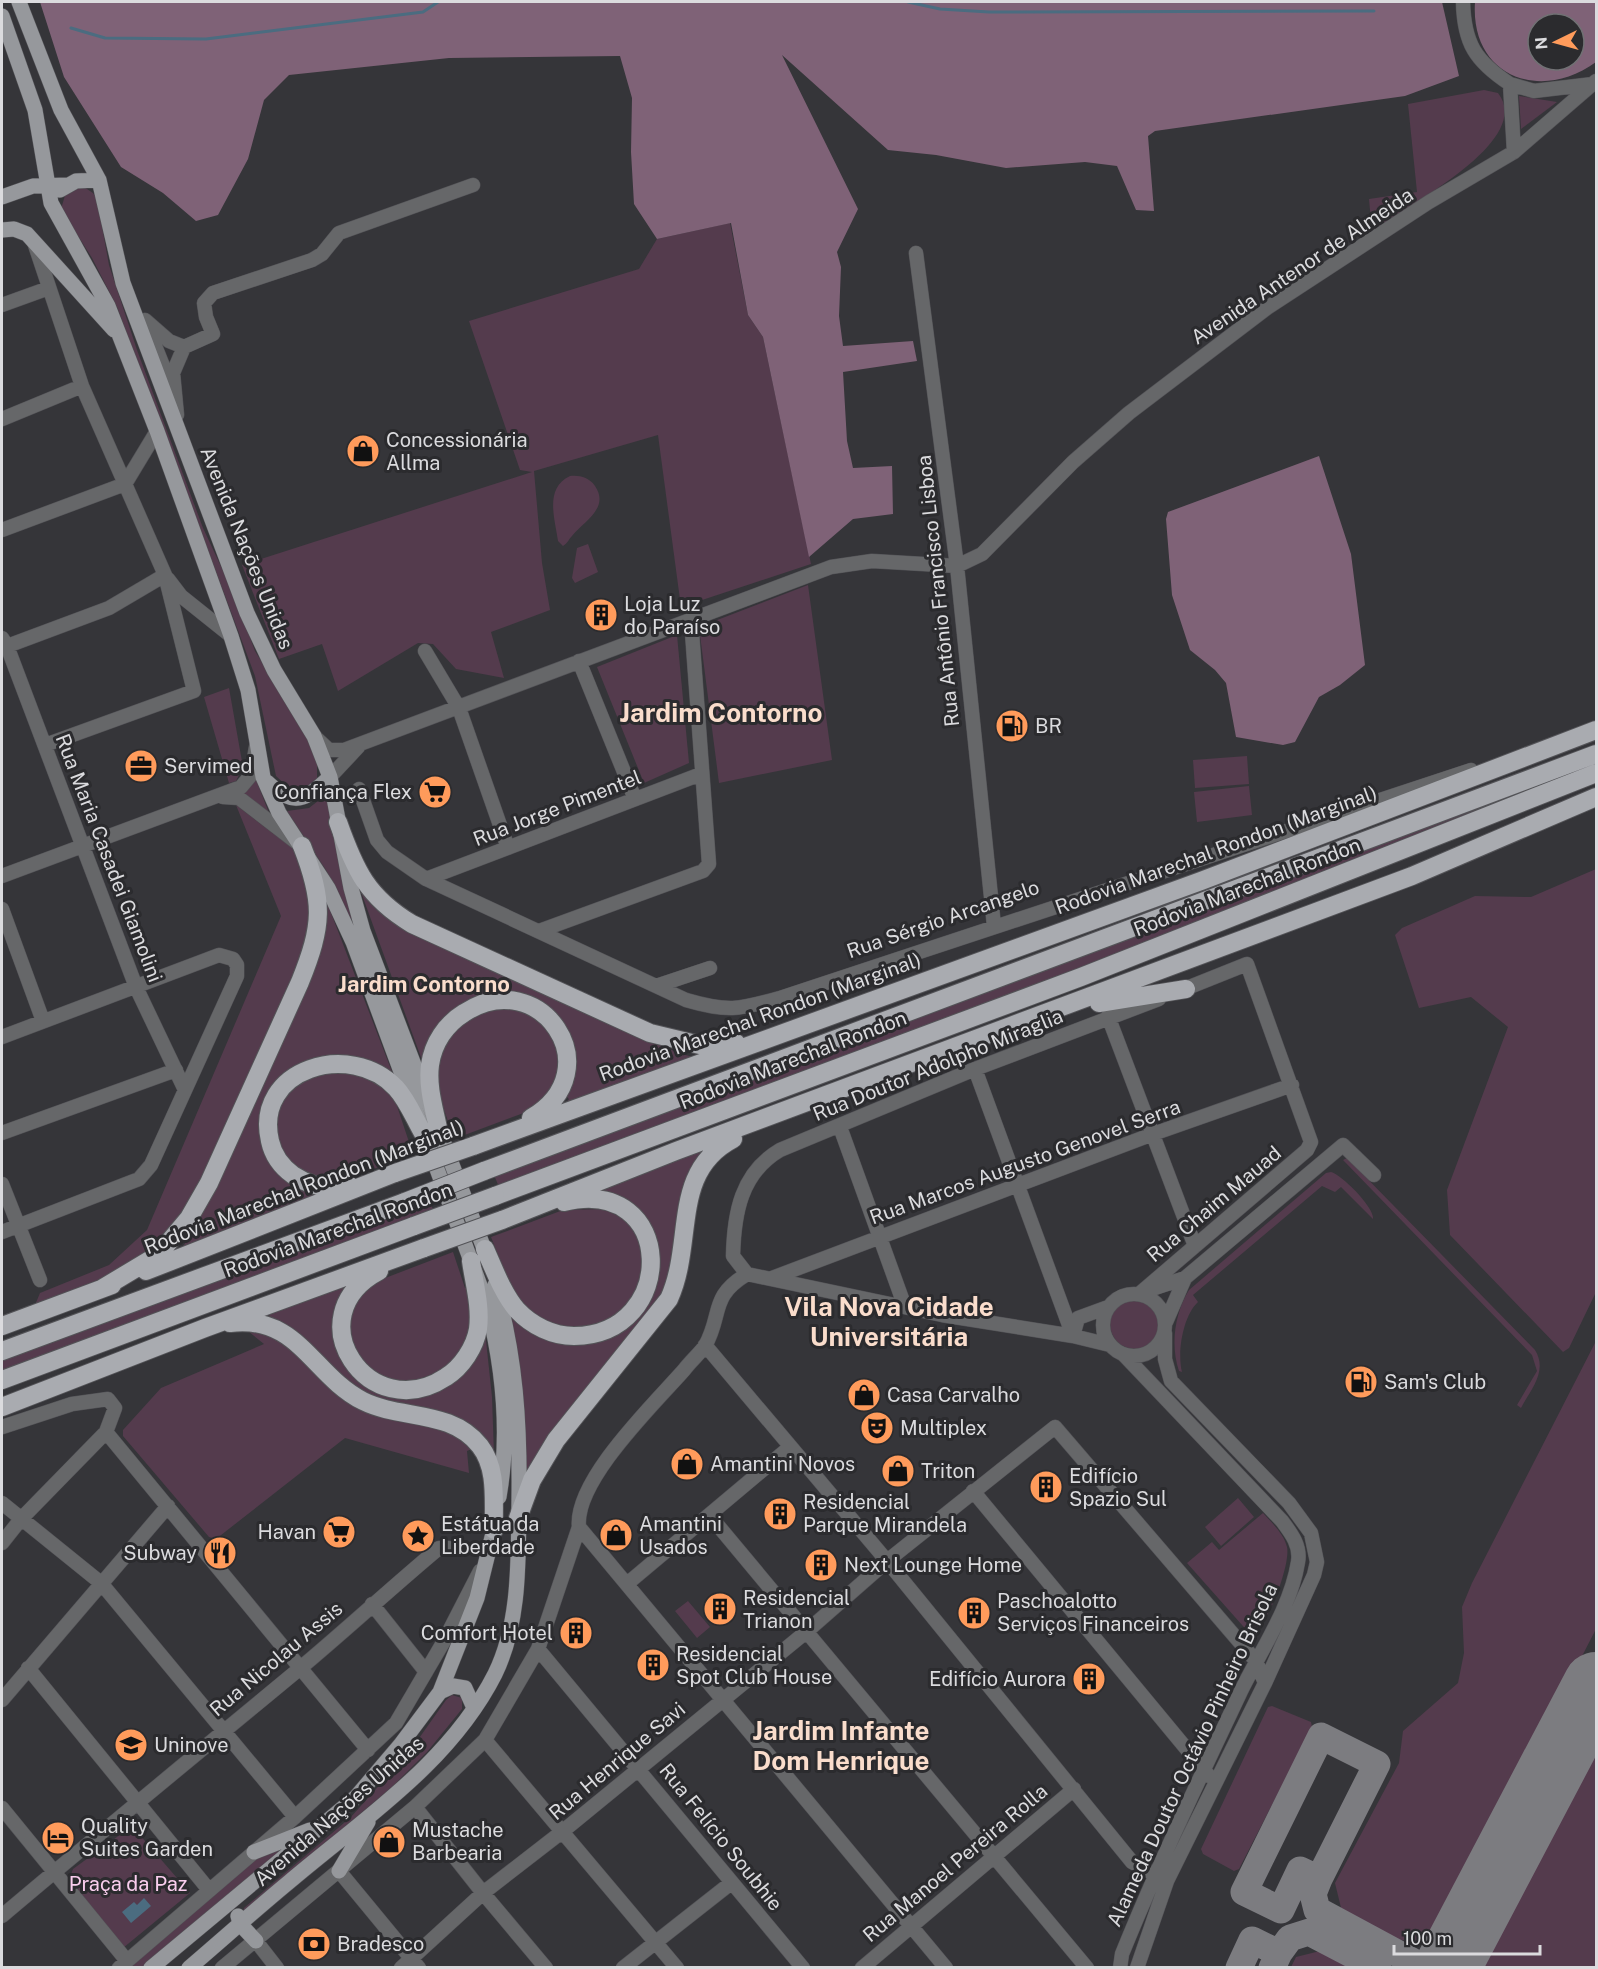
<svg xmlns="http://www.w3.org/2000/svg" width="1598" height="1969" viewBox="0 0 1598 1969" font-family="'Public Sans',sans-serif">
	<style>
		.green { fill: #543b4d }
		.forest { fill: #7f6277; fill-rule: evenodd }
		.water { fill: #4b6c80 }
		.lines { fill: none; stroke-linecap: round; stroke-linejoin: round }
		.stream { stroke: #4b6c80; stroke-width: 3 }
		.taxiway { stroke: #7c7c80; stroke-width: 27 }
		.runway { stroke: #7c7c80; stroke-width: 66 }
		.minor-casing { stroke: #535357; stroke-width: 15 }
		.major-casing { stroke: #535357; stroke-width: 16 }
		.highway-casing { stroke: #535357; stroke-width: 20 }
		.minor { stroke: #666769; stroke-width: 14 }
		.major { stroke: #96989c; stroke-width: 15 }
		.highway { stroke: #a9abb0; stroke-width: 18 }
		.highway-bridge-casing { stroke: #535357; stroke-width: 20; stroke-linecap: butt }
		.highway-bridge { stroke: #a9abb0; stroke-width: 18 }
		.labels { text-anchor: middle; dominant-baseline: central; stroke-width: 6; stroke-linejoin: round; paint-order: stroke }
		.street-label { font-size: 20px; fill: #dbdbde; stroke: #2b2b2e }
		.poi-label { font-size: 20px; fill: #dbdbde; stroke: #2b2b2e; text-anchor: start }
		.park-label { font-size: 20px; fill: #faceee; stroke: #2b2b2e }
		.quarter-label { font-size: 22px; font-weight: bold; fill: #faddcc; stroke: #2b2b2e }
		.district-label { font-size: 26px; font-weight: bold; fill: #faddcc; stroke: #2b2b2e }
	</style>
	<rect width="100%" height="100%" fill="#353539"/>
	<path class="green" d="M1484 90 1498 93C1536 142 1401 208 1372 232L1369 199 1417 192 1408 104Z
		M1519 96 1557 102 1521 129Z
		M84 187 93 193 97 199 109 265 137 350 203 528 233 592 255 651 301 726 317 759V778L304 790 290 789 276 776 255 676 117 307 92 258 61 209 66 192Z
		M730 223 748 315 763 337 811 564 681 607 658 435 534 471 542 563 550 610 491 632 504 678 456 669 433 644 418 643 338 691 322 644 279 659 242 565 532 472 520 470 469 321 639 269 657 239Z
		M570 476C579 475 589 477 595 486 610 508 584 521 572 536 568 540 568 543 563 546L558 541C555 519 544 488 570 476Z
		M588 544 598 572 575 583 572 578 577 548Z
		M808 585 832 760 719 783 699 627Z
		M677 635 689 763 644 783 597 667Z
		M229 688 243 767 236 781 229 783 204 697Z
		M1247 756 1249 784 1195 788 1193 760Z
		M255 777 269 813 242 792Z
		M1249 786 1252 815 1197 822 1194 792Z
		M1524 789 1525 792 1177 933 499 1187 494 1175Z
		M327 794 340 870 357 933 326 870 287 811 309 808Z
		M236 805 299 853 306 868 311 934 193 1203 150 1252 113 1274 35 1305 40 1293 109 1265 147 1230 281 916Z
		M1596 869V1292L1569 1348 1563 1352 1450 1235 1447 1190 1508 1027 1471 997 1419 1008 1395 935 1402 928 1475 896 1531 897Z
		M361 892 384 912 678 1053 693 1057 565 1104 569 1099 566 1096 573 1078 562 1023 480 997 454 1010 423 1063Z
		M328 905 394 1077 307 1063 262 1129 320 1196 182 1248 193 1231 211 1192Z
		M495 1006 539 1015 562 1050 555 1086 529 1111 454 1139 436 1086 434 1065 456 1025Z
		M351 1070 388 1089 397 1106 413 1154 347 1179C282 1191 245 1116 305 1078 316 1072 337 1072 351 1070Z
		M701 1151 696 1161 669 1284 524 1491 505 1299 519 1321 603 1338 657 1267 608 1192 595 1191Z
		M1347 1158 1535 1350C1548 1371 1531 1389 1521 1408L1517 1405 1537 1371 1532 1355 1343 1160Z
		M1331 1172C1342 1175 1375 1208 1373 1219L1341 1187 1335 1192 1322 1186 1193 1295 1198 1302C1183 1316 1177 1352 1182 1372L1179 1371C1170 1345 1175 1312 1189 1290L1326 1173Z
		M430 1201 433 1210 2 1373V1360Z
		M605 1209 636 1226 647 1271 630 1305 605 1324 560 1328 528 1313 512 1290 491 1237 563 1210Z
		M453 1252 465 1288H470L474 1322 454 1366 403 1385 364 1369 345 1324C354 1306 362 1291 380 1280Z
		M349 1284 346 1365 424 1393 485 1331 492 1397 494 1455 487 1446 360 1394 294 1333 267 1314Z
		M1110 1324a25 25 0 1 1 50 0a25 25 0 1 1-50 0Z
		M243 1327 279 1337 353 1406 385 1418 445 1427 474 1448 467 1451 469 1473 345 1438 216 1539 209 1537 123 1436V1430L161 1388 264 1344Z
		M1596 1341V1629L1440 1931C1403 1955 1376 1929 1342 1912L1335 1883 1399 1763 1403 1731 1458 1683 1464 1653 1462 1607 1472 1583Z
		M1238 1498 1254 1517 1221 1546 1205 1527Z
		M1263 1513C1272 1523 1284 1534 1287 1547 1291 1564 1266 1632 1250 1634L1187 1563 1212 1542 1219 1550Z
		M688 1601 710 1627 697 1638 675 1611Z
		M452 1695 462 1698V1709L427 1752 392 1787 243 1912 244 1908 351 1817 410 1751 446 1700Z
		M1272 1706 1311 1722 1312 1727 1239 1869 1234 1871 1203 1854 1201 1849 1268 1707Z
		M1596 1751V1967H1484Z
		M132 1826 190 1893 123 1948 68 1882 73 1869Z
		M284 1848 142 1967 125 1968 262 1854Z
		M1320 1951 1350 1967H1291L1296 1957Z"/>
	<path class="forest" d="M40 2H1442L1459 76 1405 96 1155 131 1148 136 1154 211 1136 210 1117 166 1085 162 1006 168 936 155 888 150 782 55 858 209 837 252 841 267 839 316 843 346 913 341 917 361 843 372 847 441 853 468 892 466 893 514 853 519 809 557 763 337 748 315 731 223 657 239 634 204 631 152 632 98 620 56 449 58 289 75 264 100 248 159 218 215 196 221 163 193 121 167 64 77Z
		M1475 2H1596V62C1540 103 1470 76 1475 2ZM1538 24H1574V60H1538Z
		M1319 456 1351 554 1365 665 1340 685 1319 697 1295 742 1283 745 1236 737 1226 683 1215 670 1190 650 1172 595 1166 519 1168 512Z"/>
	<path class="water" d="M144 1898 151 1906 131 1923 122 1912 134 1902 137 1905Z"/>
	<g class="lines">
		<path class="stream" d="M908 2 940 9 989 12 1374 11
			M71 28 105 38 206 39 423 12 438 2"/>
		<path class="taxiway" d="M1321 1736 1377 1764 1319 1879 1300 1870 1281 1910 1244 1892Z
			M1319 1879 1313 1894 1317 1910 1419 1965 1454 1954
			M1279 1953 1290 1938 1309 1932 1378 1968
			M1239 1968 1252 1940 1279 1953 1272 1968"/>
		<path class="runway" d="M1447 1968 1596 1685"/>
		<g class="minor-casing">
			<path id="minor" d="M1463 2C1464 43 1475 61 1510 84L1514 152
				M1510 84 1534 91 1593 84
				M34 242 82 386 165 575 194 691 45 745
				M916 253 957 566 994 926
				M2 305 49 288
				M145 320 169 341 184 347 173 373 177 415
				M146 323 171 386
				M184 347 213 334 206 317 204 303 213 293 312 260 322 254 339 233 473 185
				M2 419 82 386
				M2 530 125 484 157 431
				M168 579 181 596 231 636
				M2 638 7 646 136 987 185 1090
				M2 648 109 608 165 575
				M425 651 459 708 508 848
				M579 661 635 799
				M314 736 329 750H344L831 567 872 561 957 566 982 554 1073 462 1129 413 1267 308 1429 202 1514 152 1596 81
				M330 777 359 746
				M359 789 377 840 387 852 426 879 686 1000C727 1012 738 1010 780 998L1471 770
				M223 797 239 798 296 842
				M2 876 241 787 251 775 256 747
				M426 879 701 774
				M2 909 43 1021
				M539 931 703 871 709 864 691 619
				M656 986 710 968
				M1108 1016 1195 1246
				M2 1037 219 955 233 959 237 965V976L151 1165 139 1179 2 1232
				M975 1069 1073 1336
				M840 1127 905 1307
				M2 1133 176 1070
				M2 1184 40 1280
				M747 1274 733 1256C734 1213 741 1173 780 1150L975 1069 1159 999
				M747 1274 942 1315 1073 1336 1110 1345
				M772 1278 1153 1134 1292 1085
				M1185 1278 1343 1145 1374 1175
				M1146 1291 1185 1278 1166 1322
				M1103 1325a31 31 0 1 1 62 0a31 31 0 1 1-62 0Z
				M1139 1294 1307 1150 1311 1142 1247 964 1177 992
				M1073 1336 1078 1318 1108 1307
				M705 1345 887 1561 1132 1862 1163 1879
				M2 1427 72 1404 108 1399 115 1408 106 1432 21 1519 2 1543
				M106 1432 368 1750
				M973 1491 1209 1776
				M2 1503 101 1583 295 1817
				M710 1516 1087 1968
				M579 1527 946 1968
				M628 1583 790 1447
				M372 1604 426 1672
				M538 1649 803 1968
				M28 1668 209 1890
				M2 1700 168 1506
				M485 1740 677 1968
				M415 1807 483 1893 546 1968
				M2 1808 127 1961
				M339 1871 419 1968
				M2 1916C100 1833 199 1752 298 1670 346 1630 391 1588 439 1548H449
				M256 1941 277 1968
				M119 1968 295 1817 396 1723 444 1641 480 1571
				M222 1968 415 1807 485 1740 538 1649 579 1527C574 1481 654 1404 684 1370 690 1362 699 1354 705 1346 723 1314 709 1297 747 1274
				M401 1968 483 1893 563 1831 806 1632 887 1561 1055 1427 1256 1661 1265 1683
				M623 1968 731 1883
				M862 1968 1074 1789
				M1120 1968 1122 1954C1158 1865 1200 1778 1241 1691 1261 1650 1291 1607 1298 1562 1301 1546 1291 1533 1282 1521L1124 1355
				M1137 1968 1167 1881 1265 1683 1314 1575 1317 1562 1311 1533 1289 1503 1171 1381 1165 1359V1333"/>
		</g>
		<g class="major-casing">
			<path id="major" d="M19 2 61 110 99 180 123 283 247 613 274 670 314 736 330 777 351 888 363 931 488 1259
				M2 16 35 110 51 203 108 306 157 431 231 636 248 690 263 777 279 813 328 888 353 942 488 1307C503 1368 510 1434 499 1497
				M60 190 76 181 99 180
				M2 197 33 186 68 185
				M2 230 14 229 27 234 114 330
				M267 782C295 808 305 800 330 777
				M440 1692 453 1686 465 1688 474 1708
				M254 1852 310 1830
				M339 1871 368 1822
				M238 1916 240 1924 256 1941
				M151 1968 356 1797 401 1744 440 1692 477 1598 496 1521
				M189 1968C223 1939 255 1910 289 1882 363 1819 450 1763 495 1674 521 1621 518 1557 519 1500 520 1426 516 1355 495 1285"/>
		</g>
		<g class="highway-casing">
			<path id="highway" d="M338 822C355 870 367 897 412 924L650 1033 700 1045 736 1043
				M1099 1003 1186 989
				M439 1133C435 1111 427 1088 430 1065 433 1043 446 1024 464 1013 540 963 613 1070 531 1118
				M473 1146 1201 881 1596 730
				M484 1171 1596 754
				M350 1186C330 1191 310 1186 293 1175 282 1167 273 1155 270 1141 253 1068 351 1040 396 1088 408 1101 415 1120 424 1135
				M495 1196 1081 977 1596 773
				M502 1220 676 1151 1412 876 1596 797
				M485 1249C494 1269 503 1294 517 1310 532 1326 553 1336 574 1336 679 1335 677 1175 564 1202
				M146 1271 395 1173
				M379 1271C294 1316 369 1428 446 1377 462 1367 475 1347 478 1329 481 1306 474 1283 471 1261
				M103 1288 158 1255 189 1218 209 1183 300 982C323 925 324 902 302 846
				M230 1323C298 1314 313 1376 363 1401 401 1420 451 1409 480 1446 498 1469 493 1502 494 1530
				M2 1326 112 1285
				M2 1351 405 1202
				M2 1380 414 1226
				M2 1407 205 1328 424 1248
				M518 1518 532 1480 556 1440 669 1299C695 1242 670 1172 733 1139"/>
		</g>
		<use href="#minor" class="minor"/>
		<use href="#major" class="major"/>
		<use href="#highway" class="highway"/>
		<g class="highway-bridge-casing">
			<path id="highway-bridge" d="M395 1173 473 1146
				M405 1202 484 1171
				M414 1226 495 1196
				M424 1248 502 1220"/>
		</g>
		<use href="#highway-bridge" class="highway-bridge"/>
	</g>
	<defs>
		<g id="shop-disc" transform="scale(1.725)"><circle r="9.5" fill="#ff9b5b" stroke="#2b2b2e"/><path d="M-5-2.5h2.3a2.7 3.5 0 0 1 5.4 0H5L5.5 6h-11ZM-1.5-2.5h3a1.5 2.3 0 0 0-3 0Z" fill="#111"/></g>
		<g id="building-disc" transform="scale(1.725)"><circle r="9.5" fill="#ff9b5b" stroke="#2b2b2e"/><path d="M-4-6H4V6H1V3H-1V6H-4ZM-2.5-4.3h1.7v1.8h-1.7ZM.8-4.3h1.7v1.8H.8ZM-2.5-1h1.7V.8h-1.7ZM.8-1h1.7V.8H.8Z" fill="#111"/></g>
		<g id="fuel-disc" transform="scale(1.725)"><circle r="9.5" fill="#ff9b5b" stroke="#2b2b2e"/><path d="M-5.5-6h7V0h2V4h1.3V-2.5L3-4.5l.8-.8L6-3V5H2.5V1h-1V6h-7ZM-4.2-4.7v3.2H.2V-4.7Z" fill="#111"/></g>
		<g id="office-disc" transform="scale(1.725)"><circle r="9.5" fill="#ff9b5b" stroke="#2b2b2e"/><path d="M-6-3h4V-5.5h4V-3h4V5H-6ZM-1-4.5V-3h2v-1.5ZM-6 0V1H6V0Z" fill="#111"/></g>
		<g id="supermarket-disc" transform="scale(1.725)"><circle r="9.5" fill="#ff9b5b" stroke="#2b2b2e"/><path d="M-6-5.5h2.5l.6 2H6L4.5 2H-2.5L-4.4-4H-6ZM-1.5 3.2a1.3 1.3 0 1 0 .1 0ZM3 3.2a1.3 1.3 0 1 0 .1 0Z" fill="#111"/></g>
		<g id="theatre-disc" transform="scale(1.725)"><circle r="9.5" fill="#ff9b5b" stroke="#2b2b2e"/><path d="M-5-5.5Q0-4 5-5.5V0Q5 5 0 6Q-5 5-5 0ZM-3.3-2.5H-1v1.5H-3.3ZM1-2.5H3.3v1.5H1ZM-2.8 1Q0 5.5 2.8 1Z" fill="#111"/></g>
		<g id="sight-disc" transform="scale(1.725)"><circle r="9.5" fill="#ff9b5b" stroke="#2b2b2e"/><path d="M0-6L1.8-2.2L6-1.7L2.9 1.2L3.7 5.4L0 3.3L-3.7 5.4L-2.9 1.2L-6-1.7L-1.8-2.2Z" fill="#111"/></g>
		<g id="restaurant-disc" transform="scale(1.725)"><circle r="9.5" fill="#ff9b5b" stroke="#2b2b2e"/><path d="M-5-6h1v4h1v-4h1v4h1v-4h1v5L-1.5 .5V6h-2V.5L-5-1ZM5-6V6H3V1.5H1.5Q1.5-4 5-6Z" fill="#111"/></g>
		<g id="university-disc" transform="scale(1.725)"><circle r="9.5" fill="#ff9b5b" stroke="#2b2b2e"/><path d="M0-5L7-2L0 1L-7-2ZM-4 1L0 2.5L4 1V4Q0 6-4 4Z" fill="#111"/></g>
		<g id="hotel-disc" transform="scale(1.725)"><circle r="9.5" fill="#ff9b5b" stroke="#2b2b2e"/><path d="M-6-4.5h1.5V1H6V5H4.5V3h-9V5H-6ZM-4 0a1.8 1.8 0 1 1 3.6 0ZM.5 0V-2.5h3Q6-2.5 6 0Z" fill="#111"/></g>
		<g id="bank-disc" transform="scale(1.725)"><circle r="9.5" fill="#ff9b5b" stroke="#2b2b2e"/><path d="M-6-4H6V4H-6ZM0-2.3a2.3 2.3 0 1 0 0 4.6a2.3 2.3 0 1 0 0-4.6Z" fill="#111"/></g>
	</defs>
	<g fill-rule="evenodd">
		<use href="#shop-disc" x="363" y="451"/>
		<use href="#building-disc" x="601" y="615"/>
		<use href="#fuel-disc" x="1012" y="726"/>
		<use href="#office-disc" x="141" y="766"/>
		<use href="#supermarket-disc" x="435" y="792"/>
		<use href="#fuel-disc" x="1361" y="1382"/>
		<use href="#shop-disc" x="864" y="1395"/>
		<use href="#theatre-disc" x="877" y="1428"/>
		<use href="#shop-disc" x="687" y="1464"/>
		<use href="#shop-disc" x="898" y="1471"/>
		<use href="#building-disc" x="1046" y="1487"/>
		<use href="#building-disc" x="780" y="1514"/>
		<use href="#supermarket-disc" x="339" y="1532"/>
		<use href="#shop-disc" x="616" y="1535"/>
		<use href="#sight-disc" x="418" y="1536"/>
		<use href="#restaurant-disc" x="220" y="1553"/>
		<use href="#building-disc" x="821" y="1565"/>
		<use href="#building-disc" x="720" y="1609"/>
		<use href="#building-disc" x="974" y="1613"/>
		<use href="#building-disc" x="576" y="1633"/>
		<use href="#building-disc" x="653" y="1665"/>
		<use href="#building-disc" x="1089" y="1679"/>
		<use href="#university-disc" x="131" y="1745"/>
		<use href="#hotel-disc" x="58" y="1838"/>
		<use href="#shop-disc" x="389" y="1842"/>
		<use href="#bank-disc" x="314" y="1944"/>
	</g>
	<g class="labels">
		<g class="street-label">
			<text transform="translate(1302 266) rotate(-34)">Avenida Antenor de Almeida</text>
			<text transform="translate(247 548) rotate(68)">Avenida Nações Unidas</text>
			<text transform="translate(938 591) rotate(-96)">Rua Antônio Francisco Lisboa</text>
			<text transform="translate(557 808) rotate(-21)">Rua Jorge Pimentel</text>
			<text transform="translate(1216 850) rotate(-20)">Rodovia Marechal Rondon (Marginal)</text>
			<text transform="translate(109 858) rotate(69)">Rua Maria Casadei Giamolini</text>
			<text transform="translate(1247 887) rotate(-21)">Rodovia Marechal Rondon</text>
			<text transform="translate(943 919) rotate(-19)">Rua Sérgio Arcangelo</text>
			<text transform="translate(760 1017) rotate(-20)">Rodovia Marechal Rondon (Marginal)</text>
			<text transform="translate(793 1060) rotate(-21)">Rodovia Marechal Rondon</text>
			<text transform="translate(938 1065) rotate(-22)">Rua Doutor Adolpho Miraglia</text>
			<text transform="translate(1025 1162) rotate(-20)">Rua Marcos Augusto Genovel Serra</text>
			<text transform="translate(304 1187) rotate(-21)">Rodovia Marechal Rondon (Marginal)</text>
			<text transform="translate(1214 1204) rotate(-40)">Rua Chaim Mauad</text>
			<text transform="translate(338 1230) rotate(-20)">Rodovia Marechal Rondon</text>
			<text transform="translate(276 1659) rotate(-40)">Rua Nicolau Assis</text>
			<text transform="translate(1192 1755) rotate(-65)">Alameda Doutor Octávio Pinheiro Brisola</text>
			<text transform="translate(617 1761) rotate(-40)">Rua Henrique Savi</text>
			<text transform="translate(339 1811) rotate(-41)">Avenida Nações Unidas</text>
			<text transform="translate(721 1837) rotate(51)">Rua Felício Soubhie</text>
			<text transform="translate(955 1863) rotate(-40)">Rua Manoel Pereira Rolla</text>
		</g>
		<g class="poi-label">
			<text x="386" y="440">Concessionária<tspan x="386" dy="23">Allma</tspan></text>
			<text x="624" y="604">Loja Luz<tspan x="624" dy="23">do Paraíso</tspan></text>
			<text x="1035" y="726">BR</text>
			<text x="164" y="766">Servimed</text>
			<text x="412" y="792" text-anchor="end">Confiança Flex</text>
			<text x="1384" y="1382">Sam's Club</text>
			<text x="887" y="1395">Casa Carvalho</text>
			<text x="900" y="1428">Multiplex</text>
			<text x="710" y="1464">Amantini Novos</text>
			<text x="921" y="1471">Triton</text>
			<text x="1069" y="1476">Edifício<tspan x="1069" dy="23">Spazio Sul</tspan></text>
			<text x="803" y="1502">Residencial<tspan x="803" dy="23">Parque Mirandela</tspan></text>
			<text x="441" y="1524">Estátua da<tspan x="441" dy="23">Liberdade</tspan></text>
			<text x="639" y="1524">Amantini<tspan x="639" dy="23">Usados</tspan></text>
			<text x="316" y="1532" text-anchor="end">Havan</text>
			<text x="197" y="1553" text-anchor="end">Subway</text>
			<text x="844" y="1565">Next Lounge Home</text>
			<text x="743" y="1598">Residencial<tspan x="743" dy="23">Trianon</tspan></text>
			<text x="997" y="1601">Paschoalotto<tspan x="997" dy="23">Serviços Financeiros</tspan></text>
			<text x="553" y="1633" text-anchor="end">Comfort Hotel</text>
			<text x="676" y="1654">Residencial<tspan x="676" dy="23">Spot Club House</tspan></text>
			<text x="1066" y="1679" text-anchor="end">Edifício Aurora</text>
			<text x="154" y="1745">Uninove</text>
			<text x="81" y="1826">Quality<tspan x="81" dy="23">Suites Garden</tspan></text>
			<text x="412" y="1830">Mustache<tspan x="412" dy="23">Barbearia</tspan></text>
			<text x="337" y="1944">Bradesco</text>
		</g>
		<g class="park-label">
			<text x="128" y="1884">Praça da Paz</text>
		</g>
		<g class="quarter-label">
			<text x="424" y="984">Jardim Contorno</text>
		</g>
		<g class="district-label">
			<text x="721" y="712">Jardim Contorno</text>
			<text x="889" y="1306">Vila Nova Cidade<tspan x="889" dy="30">Universitária</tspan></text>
			<text x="841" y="1730">Jardim Infante<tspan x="841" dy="30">Dom Henrique</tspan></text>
		</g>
	</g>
	<rect width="1598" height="1969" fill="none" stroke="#dbdbde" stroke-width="6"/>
	<g transform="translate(1556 42) rotate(265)"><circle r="28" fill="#2b2b2e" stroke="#717174" stroke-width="1.5"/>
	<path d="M0-4.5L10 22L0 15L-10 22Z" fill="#ff9b5b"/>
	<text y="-9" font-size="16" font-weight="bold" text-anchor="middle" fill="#dbdbde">N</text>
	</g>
	<path d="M1394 1945v9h146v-9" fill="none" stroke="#dbdbde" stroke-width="3"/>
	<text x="1403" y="1945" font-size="18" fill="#dbdbde" stroke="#2b2b2e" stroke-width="4.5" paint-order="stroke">100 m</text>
</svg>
